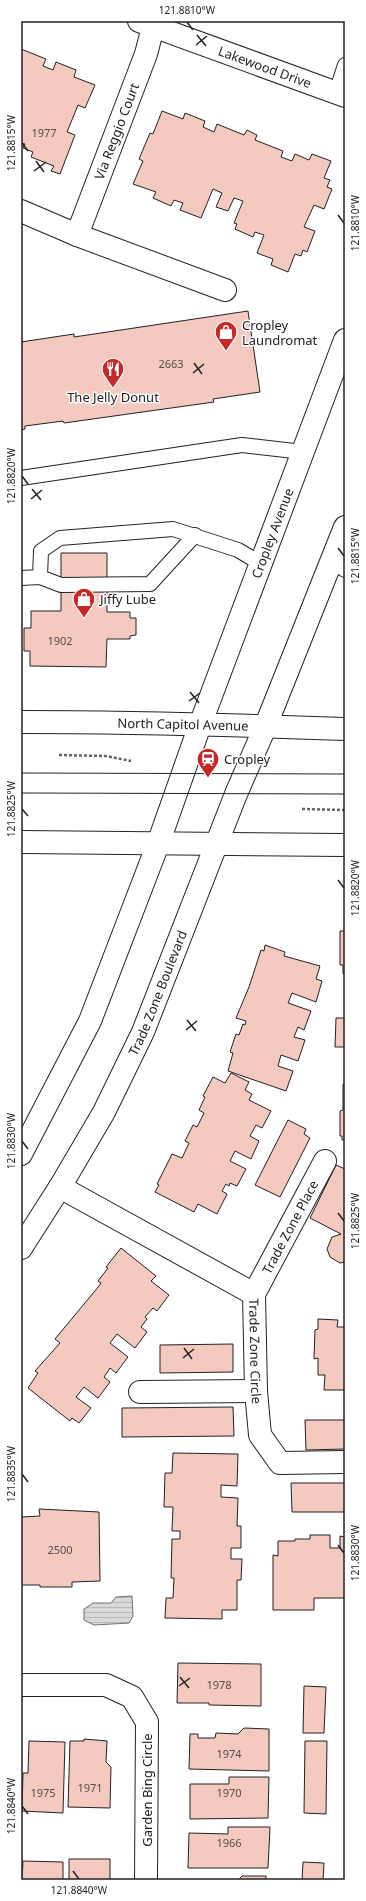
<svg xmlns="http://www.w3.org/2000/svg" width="366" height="1901" viewBox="0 0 366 1901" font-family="'Noto Sans',sans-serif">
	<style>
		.water { fill: url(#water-rules); stroke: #6f6f6f }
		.building { fill: #f3c9c0; stroke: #222 }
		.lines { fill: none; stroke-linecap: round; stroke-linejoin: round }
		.service-casing { stroke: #222; stroke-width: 16 }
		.minor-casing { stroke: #222; stroke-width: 24 }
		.tertiary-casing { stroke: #222; stroke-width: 24 }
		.secondary-casing { stroke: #222; stroke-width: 24 }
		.primary-casing { stroke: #222; stroke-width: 24 }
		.path { stroke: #646464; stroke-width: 2.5; stroke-dasharray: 3 2; stroke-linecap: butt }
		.service { stroke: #fff; stroke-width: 14 }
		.minor { stroke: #fff; stroke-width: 22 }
		.tertiary { stroke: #fff; stroke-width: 22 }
		.secondary { stroke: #fff; stroke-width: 22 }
		.primary { stroke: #fff; stroke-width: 22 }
		.tram { stroke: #222; stroke-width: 1 }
		.ticks { fill: none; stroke: #222; stroke-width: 1.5 }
		.labels { text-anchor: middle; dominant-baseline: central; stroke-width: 3; stroke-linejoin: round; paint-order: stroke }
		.number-label { font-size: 11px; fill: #564c4a }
		.street-label { font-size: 13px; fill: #222; stroke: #fff }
		.poi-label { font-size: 13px; fill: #222; stroke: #fff; text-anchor: start }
		.neatline { fill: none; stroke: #222; stroke-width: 1.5 }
		.ticks-label { font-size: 10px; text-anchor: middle; fill: #222 }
	</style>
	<defs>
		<pattern id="water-rules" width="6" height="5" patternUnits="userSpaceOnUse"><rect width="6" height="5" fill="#d9d9d9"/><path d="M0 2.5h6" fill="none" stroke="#bababa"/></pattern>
	</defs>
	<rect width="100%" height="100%" fill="#fff"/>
	<path class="water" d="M132 1596 133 1616 129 1623 94 1625 84 1620V1609L93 1603H111L116 1597Z"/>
	<path class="building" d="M21 49 46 59 43 66 53 70 56 62 76 70 74 77 95 85 85 108 78 105 67 132 75 135 60 174 51 171 54 166 31 157 33 152 23 148 25 144 21 143Z
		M162 111 183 119 185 113 205 121 203 127 214 132 217 124 244 135 247 130 257 135 255 140 283 151 281 157 292 161 295 154 309 160 312 154 331 161 324 178 330 180 327 187 332 189 324 209 314 205 304 227 315 231 307 252 303 250 301 256 295 254 288 272 271 265 273 259 257 253 264 235 255 232 253 237 235 229 237 224 234 223 243 201 234 198 228 211 216 207 222 193 213 189 201 218 180 210 183 203 174 200 171 206 153 198 156 192 133 184 143 161 139 159 150 133 153 134Z
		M248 311 260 392 213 399 214 402 64 423 63 421 25 426V429L21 430V342L74 334V337Z
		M61 553H107V612H130V618H136V635L130 636V639H107L106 667 30 666V651H24V628H31V611H61Z
		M340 931H345V974H343V965H340Z
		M265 945 285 952 284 956 320 966 316 979 322 981 316 1002 292 993 288 1003 311 1011 304 1030 298 1027 294 1037 305 1040 298 1061 281 1055 278 1066 293 1071 286 1091 228 1071 233 1053 230 1052 236 1034 239 1035 243 1024 245 1025 246 1021 236 1018 249 987 261 950 264 951Z
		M336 1018H345V1047H335Z
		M231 1073 249 1082 245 1090 252 1094 249 1100 271 1111 262 1128 256 1125 250 1136 259 1141 251 1159 235 1151 230 1161 246 1169 237 1186 230 1183 229 1186 226 1184 222 1191 227 1194 217 1214 198 1204 194 1212 155 1192 159 1185 157 1184 172 1154 182 1158 189 1143 185 1141 193 1125 197 1127 204 1113 199 1110 205 1097 203 1096 213 1077 225 1083Z
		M343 1084H345V1140H342V1136H340V1111L343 1110Z
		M288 1120 306 1129 304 1134 310 1138 280 1197 255 1185Z
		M336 1165 345 1169V1262L340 1263 330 1257 327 1249 332 1237 341 1234 310 1218Z
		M121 1248 156 1276 151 1281 169 1295 157 1311 153 1308 145 1317 147 1319 141 1327 147 1332 135 1348 117 1334 110 1343 128 1357 116 1373 110 1368 104 1377 110 1382 98 1398 84 1387 76 1397 91 1408 79 1423 72 1418 70 1421 28 1388 38 1373 35 1371 60 1343 55 1339 99 1286 101 1283 98 1281 108 1268 106 1267Z
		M318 1319 338 1320 337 1327H345V1390H324L325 1375H318V1358L314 1359 315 1330 318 1329Z
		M233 1344V1372L160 1373V1345Z
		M233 1407 234 1436 122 1437V1408Z
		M305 1420H345V1449L306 1450Z
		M173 1453 238 1454 237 1486 221 1485V1497L238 1498 237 1526H241V1548H231V1559H242L241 1580H237V1610H222V1619L165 1618 166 1598H173L174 1578H171L172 1539H180V1531H172L173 1507H164L165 1473H172Z
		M291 1483H345V1512H292Z
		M39 1509 99 1512 100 1581 72 1582V1587H40V1585H21V1517L40 1516Z
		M310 1535H330V1548H340V1536L345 1537V1598H314V1610H273V1555L278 1556V1541H295V1539H310Z
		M178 1663 261 1664V1706L209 1705V1703H177Z
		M304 1686 326 1687 324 1733H303Z
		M244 1728 269 1729V1771L189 1769 190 1734H198V1738H215L216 1733 238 1734Z
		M84 1739 107 1741 106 1762 111 1767 110 1808 68 1807 70 1741H84Z
		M29 1741 65 1742 63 1813 22 1811 23 1773H28Z
		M305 1741H327L326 1814 304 1813Z
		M229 1777H269L268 1818 190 1819V1784H229Z
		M228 1827H270L268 1868H188L189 1833 228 1834Z
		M69 1859H110V1880H69Z
		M23 1861 63 1862V1880H22Z
		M303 1862 324 1863 323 1880H302Z
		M242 1876H266V1880H238Z"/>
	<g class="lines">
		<g class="service-casing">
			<path id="service" d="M336 93 345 65
				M21 478 242 445 303 452
				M332 561 345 570
				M40 577 61 585 150 584 195 535
				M21 578 40 577 41 551 60 538 173 529 238 550 260 563"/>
		</g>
		<g class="minor-casing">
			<g id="minor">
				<path d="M21 211 77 235 225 290"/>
				<path id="s1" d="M77 235 146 54 153 27"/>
				<path id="s2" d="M325 1161 254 1294 256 1391 260 1435 280 1463 345 1462"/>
				<path d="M60 1187 254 1294"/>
				<path d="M140 1392 256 1391"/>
				<path d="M21 1685H106L132 1697 147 1722 146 1880"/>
			</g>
		</g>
		<g class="tertiary-casing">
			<g id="tertiary">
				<path id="s3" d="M139 21 345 96"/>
			</g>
		</g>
		<g class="secondary-casing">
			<g id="secondary">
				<path id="s4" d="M200 725 345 340"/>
				<path d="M266 725 345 527"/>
			</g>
		</g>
		<g class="primary-casing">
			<g id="primary">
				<path id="s5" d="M21 722C129 722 237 725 345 729"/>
				<path d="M21 842 345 845"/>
				<path d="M21 1154 90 1021 158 844 200 725"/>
				<path id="s6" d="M21 1248 60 1187 104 1112 143 1032 236 794 266 725"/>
			</g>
		</g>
		<path class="path" d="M59 755 106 756 131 761
			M302 809 345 810"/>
		<use href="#service" class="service"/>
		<use href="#minor" class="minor"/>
		<use href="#tertiary" class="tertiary"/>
		<use href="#secondary" class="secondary"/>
		<use href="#primary" class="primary"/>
		<path class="tram" d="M21 773 345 774
			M21 793 345 794"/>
	</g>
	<path class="ticks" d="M187 22 193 30M197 35 206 46M196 45 207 36M22 143 28 151M36 161 44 172M34 171 46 162M338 215 344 223M194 363 202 374M193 373 204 364M22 476 28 484M32 489 41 500M31 499 42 490M338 548 344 556M190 692 199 703M189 701 200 693M22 809 28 816M338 880 344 888M187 1020 196 1031M186 1030 197 1021M22 1141 28 1149M338 1213 344 1221M184 1348 192 1359M183 1358 194 1349M22 1474 28 1482M338 1545 344 1553M180 1677 189 1688M179 1686 190 1678M22 1806 28 1814M73 1871 79 1879"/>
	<defs>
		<g id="shop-pin" transform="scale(1.15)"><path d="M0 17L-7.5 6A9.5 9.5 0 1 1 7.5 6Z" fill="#c62828" stroke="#fff"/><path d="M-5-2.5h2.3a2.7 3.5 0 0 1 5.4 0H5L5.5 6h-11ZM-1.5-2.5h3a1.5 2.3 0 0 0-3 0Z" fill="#fff"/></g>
		<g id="restaurant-pin" transform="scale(1.15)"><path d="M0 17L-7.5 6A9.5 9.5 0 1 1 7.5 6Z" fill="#c62828" stroke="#fff"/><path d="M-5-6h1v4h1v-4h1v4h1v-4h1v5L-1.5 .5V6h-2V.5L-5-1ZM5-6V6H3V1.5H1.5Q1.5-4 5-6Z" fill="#fff"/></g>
		<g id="station-pin" transform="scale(1.15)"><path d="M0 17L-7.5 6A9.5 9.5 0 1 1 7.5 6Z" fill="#c62828" stroke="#fff"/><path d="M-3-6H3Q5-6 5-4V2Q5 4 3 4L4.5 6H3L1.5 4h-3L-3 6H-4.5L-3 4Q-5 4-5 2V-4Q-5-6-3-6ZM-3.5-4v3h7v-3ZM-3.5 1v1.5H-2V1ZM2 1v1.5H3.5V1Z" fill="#fff"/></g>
	</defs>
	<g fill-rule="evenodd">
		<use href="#shop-pin" x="226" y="332"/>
		<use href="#restaurant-pin" x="113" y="369"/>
		<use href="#shop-pin" x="84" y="599"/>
		<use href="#station-pin" x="208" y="759"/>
	</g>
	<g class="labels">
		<g class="number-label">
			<text x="44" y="132">1977</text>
			<text x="171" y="363">2663</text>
			<text x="60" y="640">1902</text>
			<text x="60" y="1549">2500</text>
			<text x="219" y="1684">1978</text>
			<text x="229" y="1753">1974</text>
			<text x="90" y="1787">1971</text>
			<text x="43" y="1792">1975</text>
			<text x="229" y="1792">1970</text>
			<text x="229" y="1842">1966</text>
		</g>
		<g class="street-label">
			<text stroke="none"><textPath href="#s3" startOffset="134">Lakewood Drive</textPath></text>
			<text stroke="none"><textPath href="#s1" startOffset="111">Via Reggio Court</textPath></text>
			<text stroke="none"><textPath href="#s4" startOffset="205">Cropley Avenue</textPath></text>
			<text stroke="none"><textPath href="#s5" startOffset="162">North Capitol Avenue</textPath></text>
			<text stroke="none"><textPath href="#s6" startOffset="290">Trade Zone Boulevard</textPath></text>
			<text transform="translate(290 1227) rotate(-62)">Trade Zone Place</text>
			<text stroke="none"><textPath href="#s2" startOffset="208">Trade Zone Circle</textPath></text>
			<text transform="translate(147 1790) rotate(-90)">Garden Bing Circle</text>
		</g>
		<g class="poi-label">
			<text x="242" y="325">Cropley<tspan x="242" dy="15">Laundromat</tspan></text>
			<text x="113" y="397" text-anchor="middle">The Jelly Donut</text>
			<text x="100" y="599">Jiffy Lube</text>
			<text x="224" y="759">Cropley</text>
		</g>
	</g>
	<rect width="366" height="1901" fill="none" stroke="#ffffff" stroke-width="44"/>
	<rect x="22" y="22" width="322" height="1857" class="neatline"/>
	<g class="ticks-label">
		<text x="187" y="14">121.8810°W</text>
		<text transform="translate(11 143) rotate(-90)" y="4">121.8815°W</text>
		<text transform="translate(355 223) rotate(-90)" y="4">121.8810°W</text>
		<text transform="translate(11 476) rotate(-90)" y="4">121.8820°W</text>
		<text transform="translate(355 556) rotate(-90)" y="4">121.8815°W</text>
		<text transform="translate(11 809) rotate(-90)" y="4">121.8825°W</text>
		<text transform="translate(355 888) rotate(-90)" y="4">121.8820°W</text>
		<text transform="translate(11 1141) rotate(-90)" y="4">121.8830°W</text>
		<text transform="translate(355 1221) rotate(-90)" y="4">121.8825°W</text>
		<text transform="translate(11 1474) rotate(-90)" y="4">121.8835°W</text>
		<text transform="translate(355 1553) rotate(-90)" y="4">121.8830°W</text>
		<text transform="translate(11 1806) rotate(-90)" y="4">121.8840°W</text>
		<text x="79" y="1894">121.8840°W</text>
	</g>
</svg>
